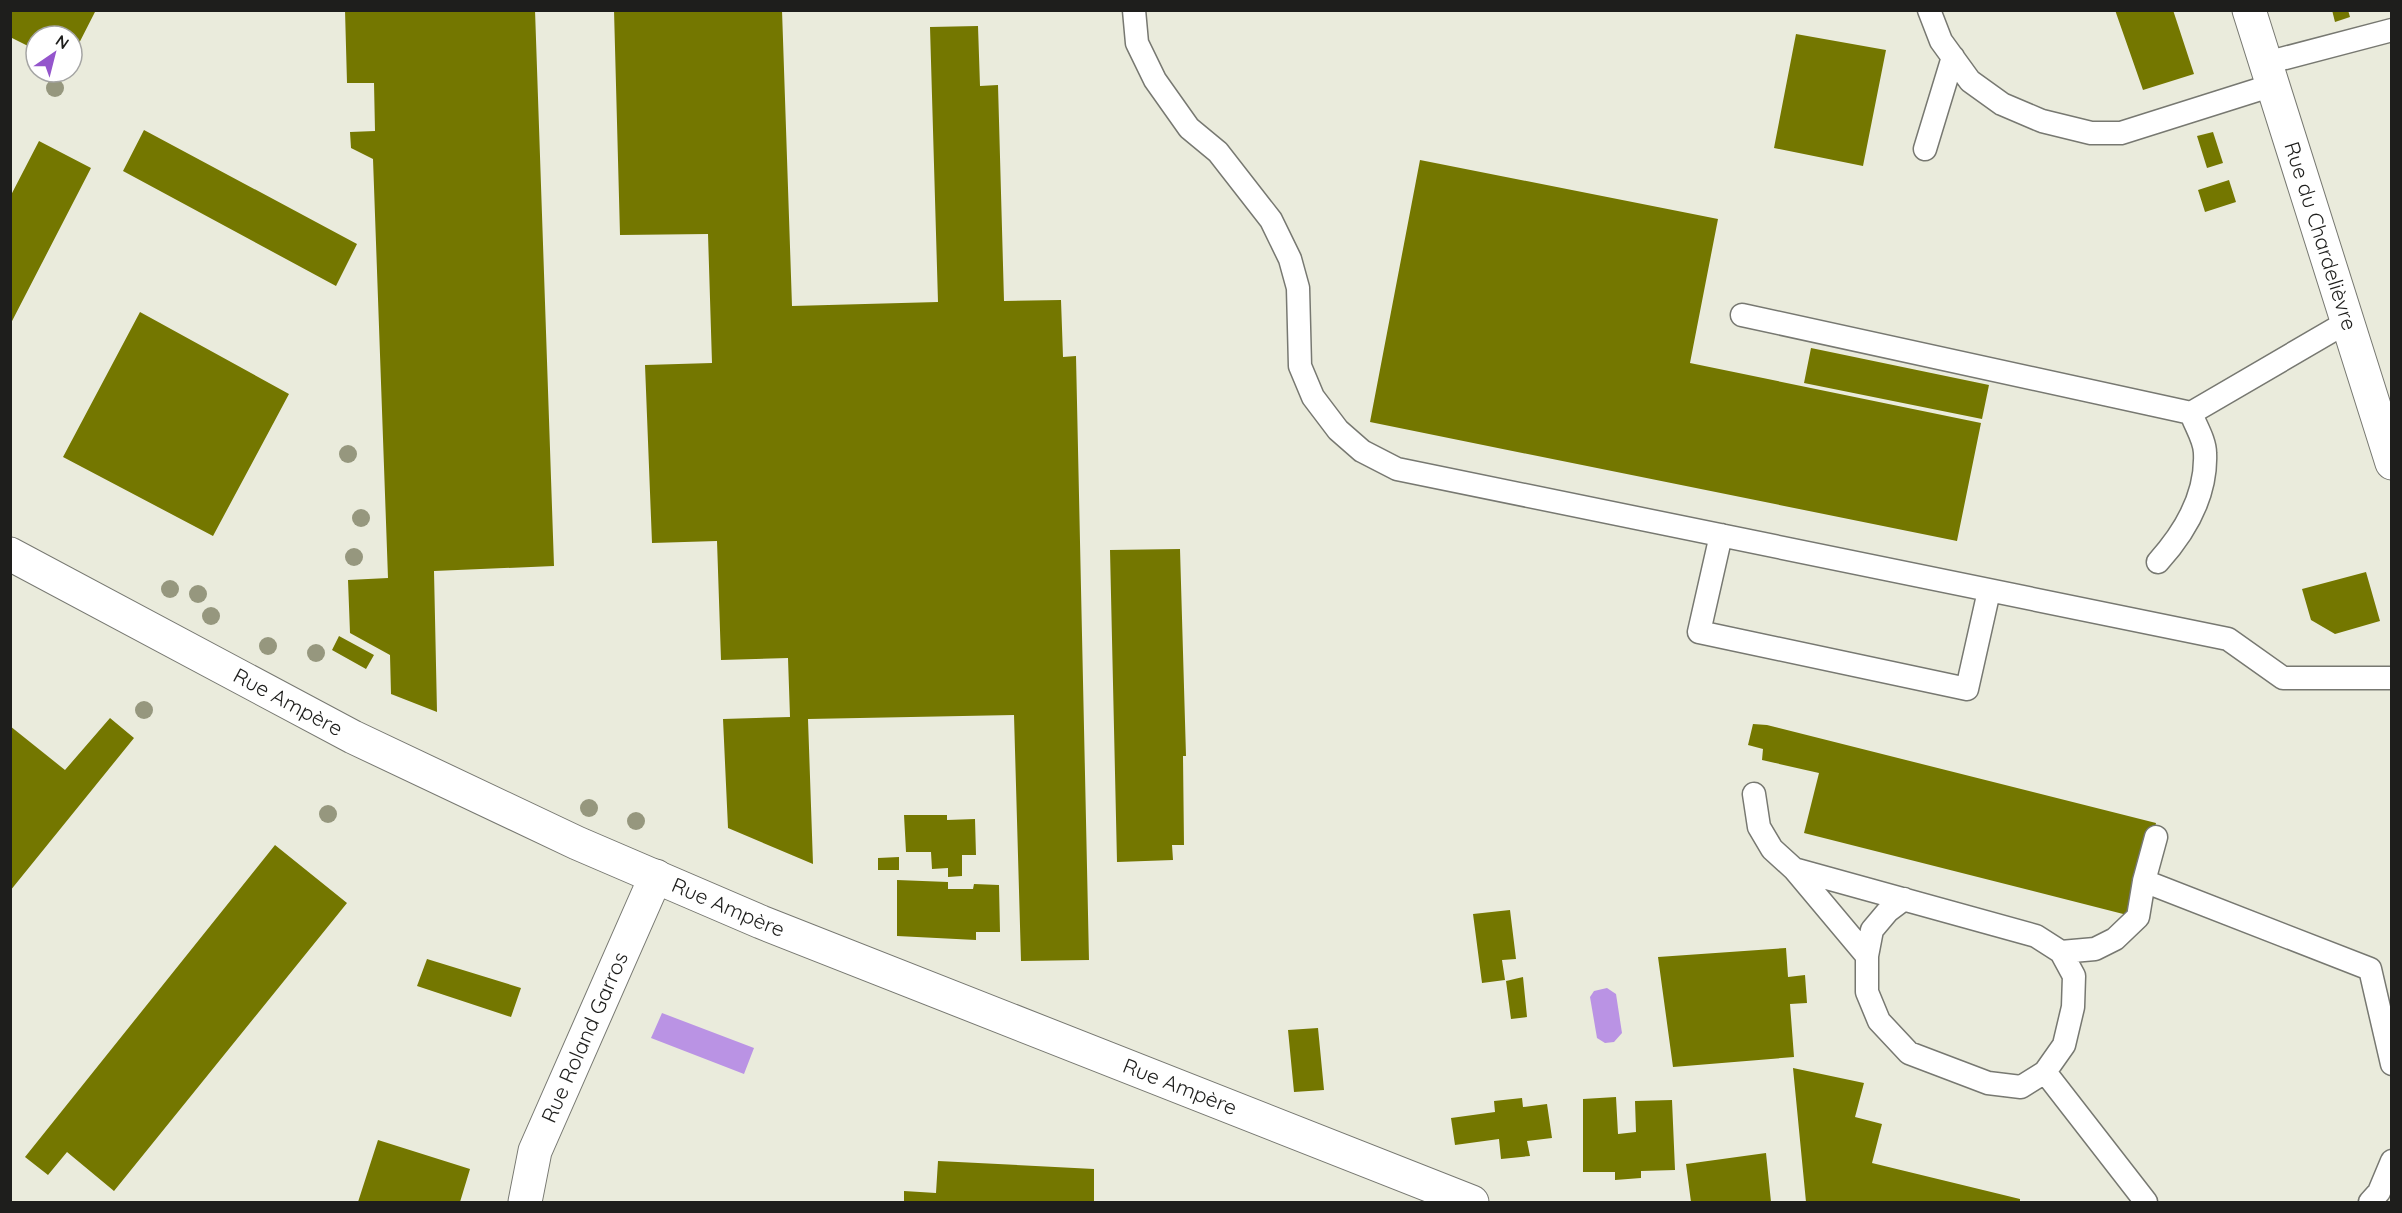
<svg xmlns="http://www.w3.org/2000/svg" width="2402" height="1213" viewBox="0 0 2402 1213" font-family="Quicksand,sans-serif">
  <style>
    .built { fill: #eaebdc; fill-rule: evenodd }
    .water { fill: #ba93e4 }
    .building { fill: #747700 }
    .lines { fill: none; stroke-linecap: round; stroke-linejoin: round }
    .service-casing { stroke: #777871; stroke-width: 25 }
    .minor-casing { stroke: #777871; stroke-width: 35 }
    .service { stroke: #fff; stroke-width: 22 }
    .minor { stroke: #fff; stroke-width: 33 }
    .tree { fill: #96977e }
    .labels { text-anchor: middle; stroke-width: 4.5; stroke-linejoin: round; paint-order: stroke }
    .street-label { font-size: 21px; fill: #1e1e1c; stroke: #fff }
  </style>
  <rect width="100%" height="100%" fill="#f6f7ef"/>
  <path class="built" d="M11 11H2391V1202H11ZM36 36H72V72H36Z"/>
  <path class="water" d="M1607 988 1616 994 1622 1033 1614 1042 1605 1043 1597 1038 1590 997 1594 991Z
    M662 1013 754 1048 744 1074 651 1038Z"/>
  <path class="building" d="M10 10H96L72 57V36H36V50L10 37Z
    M345 10H535L554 566 434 571 437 712 391 694 390 655 350 633 348 580 388 578 373 159 351 148 350 132 375 131 374 83H347Z
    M614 10H782L792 306 938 302 930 27 978 26 980 86 998 85 1004 301 1061 300 1063 357 1076 356 1089 960 1021 961 1014 715 808 719 813 864 728 828 723 719 790 717 788 658 721 660 717 541 652 543 645 365 712 363 708 234 620 235Z
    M2115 10H2173L2194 74 2143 90Z
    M2332 10H2348L2350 17 2335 22Z
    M1796 34 1886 50 1863 166 1774 148Z
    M144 130 357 244 336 286 123 171Z
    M2213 132 2223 163 2207 168 2197 136Z
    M39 141 91 168 10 325V197Z
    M1420 160 1718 219 1690 363 1981 423 1957 541 1370 422Z
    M2229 180 2236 202 2205 212 2198 190Z
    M140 312 289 394 213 536 63 457Z
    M1811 348 1989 385 1982 419 1804 383Z
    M1180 549 1186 756H1183L1184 845H1172L1173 860 1117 862 1110 550Z
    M2366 572 2380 621 2335 634 2311 620 2302 589Z
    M339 636 374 655 366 669 332 650Z
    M110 718 134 738 10 891V726L65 770Z
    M1753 724 1767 725 2156 823 2135 917 1804 833 1819 773 1762 760 1763 749 1748 745Z
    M904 815H947V820L975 819 976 855H962V876L948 877V868L932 869 931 852H906Z
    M275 845 347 903 114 1191 67 1152 48 1175 25 1157Z
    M899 857V870H878V858Z
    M897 880 948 882V889H973L974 884 999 885 1000 932H976V940L897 936Z
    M1510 910 1516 959 1502 960 1505 980 1482 983 1473 914Z
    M1786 948 1788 977 1805 975 1807 1003 1790 1004 1794 1057 1673 1067 1658 957Z
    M427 959 521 988 511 1017 417 986Z
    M1523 977 1527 1017 1511 1019 1506 981Z
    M1318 1028 1324 1090 1294 1092 1288 1030Z
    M1793 1068 1864 1083 1855 1117 1882 1124 1872 1163 2020 1199V1202H1806Z
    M1616 1097 1618 1134 1636 1132 1635 1101 1672 1100 1675 1170 1641 1171V1178L1615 1180V1172H1583V1099Z
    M1522 1098 1523 1107 1547 1104 1552 1138 1527 1141 1530 1156 1501 1159 1499 1139 1455 1145 1451 1118 1495 1112 1494 1101Z
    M378 1140 470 1169 460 1202H358Z
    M1766 1153 1771 1202H1691L1686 1164Z
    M938 1161 1094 1169V1202H904V1191L936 1193Z"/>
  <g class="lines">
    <defs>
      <path id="service" d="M1134 10 1137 43 1155 80 1189 128 1218 152 1271 220 1290 259 1298 288 1300 366 1313 397 1338 430 1362 451 1397 469 2228 639 2283 678H2392
        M1929 10 1941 41 1970 81 2002 104 2042 121 2091 133H2121L2273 85
        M2266 63 2392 30
        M1925 149 1953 57
        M1742 315 2191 413 2347 322
        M1721 535 1699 632 1967 689 1989 591
        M2158 562C2185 532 2207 495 2205 453 2205 440 2195 425 2191 413
        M1754 794 1759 827 1772 849 1794 869 2036 936 2061 952 2074 976 2073 1007 2064 1045 2045 1072 2021 1087 1988 1083 1909 1053 1879 1021 1867 992V956L1872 930 1888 911 1904 899
        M1794 869 1867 956
        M2144 881 2370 969 2392 1064
        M2061 952 2095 949 2115 939 2138 917 2144 881 2156 837
        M2045 1072 2146 1202
        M2370 1202 2379 1192 2392 1161"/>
      <g id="minor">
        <path id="s1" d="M2249 10 2392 463"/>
        <path id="s2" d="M10 554 353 737 577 843 761 922 1472 1202"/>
        <path id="s3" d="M525 1202 535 1151 656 876"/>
      </g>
    </defs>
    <use href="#service" class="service-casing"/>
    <use href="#minor" class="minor-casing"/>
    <use href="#service" class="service"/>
    <use href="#minor" class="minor"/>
  </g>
  <g class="tree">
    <circle cx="55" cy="88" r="9"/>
    <circle cx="348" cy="454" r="9"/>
    <circle cx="361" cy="518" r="9"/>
    <circle cx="354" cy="557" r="9"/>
    <circle cx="170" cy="589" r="9"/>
    <circle cx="198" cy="594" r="9"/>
    <circle cx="211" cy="616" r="9"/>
    <circle cx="268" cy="646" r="9"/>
    <circle cx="316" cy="653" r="9"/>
    <circle cx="144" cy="710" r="9"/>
    <circle cx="589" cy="808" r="9"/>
    <circle cx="328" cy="814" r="9"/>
    <circle cx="636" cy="821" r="9"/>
  </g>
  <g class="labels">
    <g class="street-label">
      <text dy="7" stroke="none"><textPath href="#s1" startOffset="237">Rue du Chardelièvre</textPath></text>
      <text dy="7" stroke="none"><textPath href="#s2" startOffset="315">Rue Ampère</textPath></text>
      <text dy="7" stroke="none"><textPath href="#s2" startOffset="801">Rue Ampère</textPath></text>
      <text dy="7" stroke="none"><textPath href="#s3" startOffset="176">Rue Roland Garros</textPath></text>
      <text dy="7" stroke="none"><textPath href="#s2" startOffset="1287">Rue Ampère</textPath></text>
    </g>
  </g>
  <rect width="2402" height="1213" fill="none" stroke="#1e1e1c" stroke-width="24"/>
  <g transform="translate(54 54) rotate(35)"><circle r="28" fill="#ffffff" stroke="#a5a5a4" stroke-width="1.5"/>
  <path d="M0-4.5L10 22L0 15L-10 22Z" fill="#9455cc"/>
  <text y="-9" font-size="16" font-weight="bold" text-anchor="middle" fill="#1e1e1c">N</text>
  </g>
</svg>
